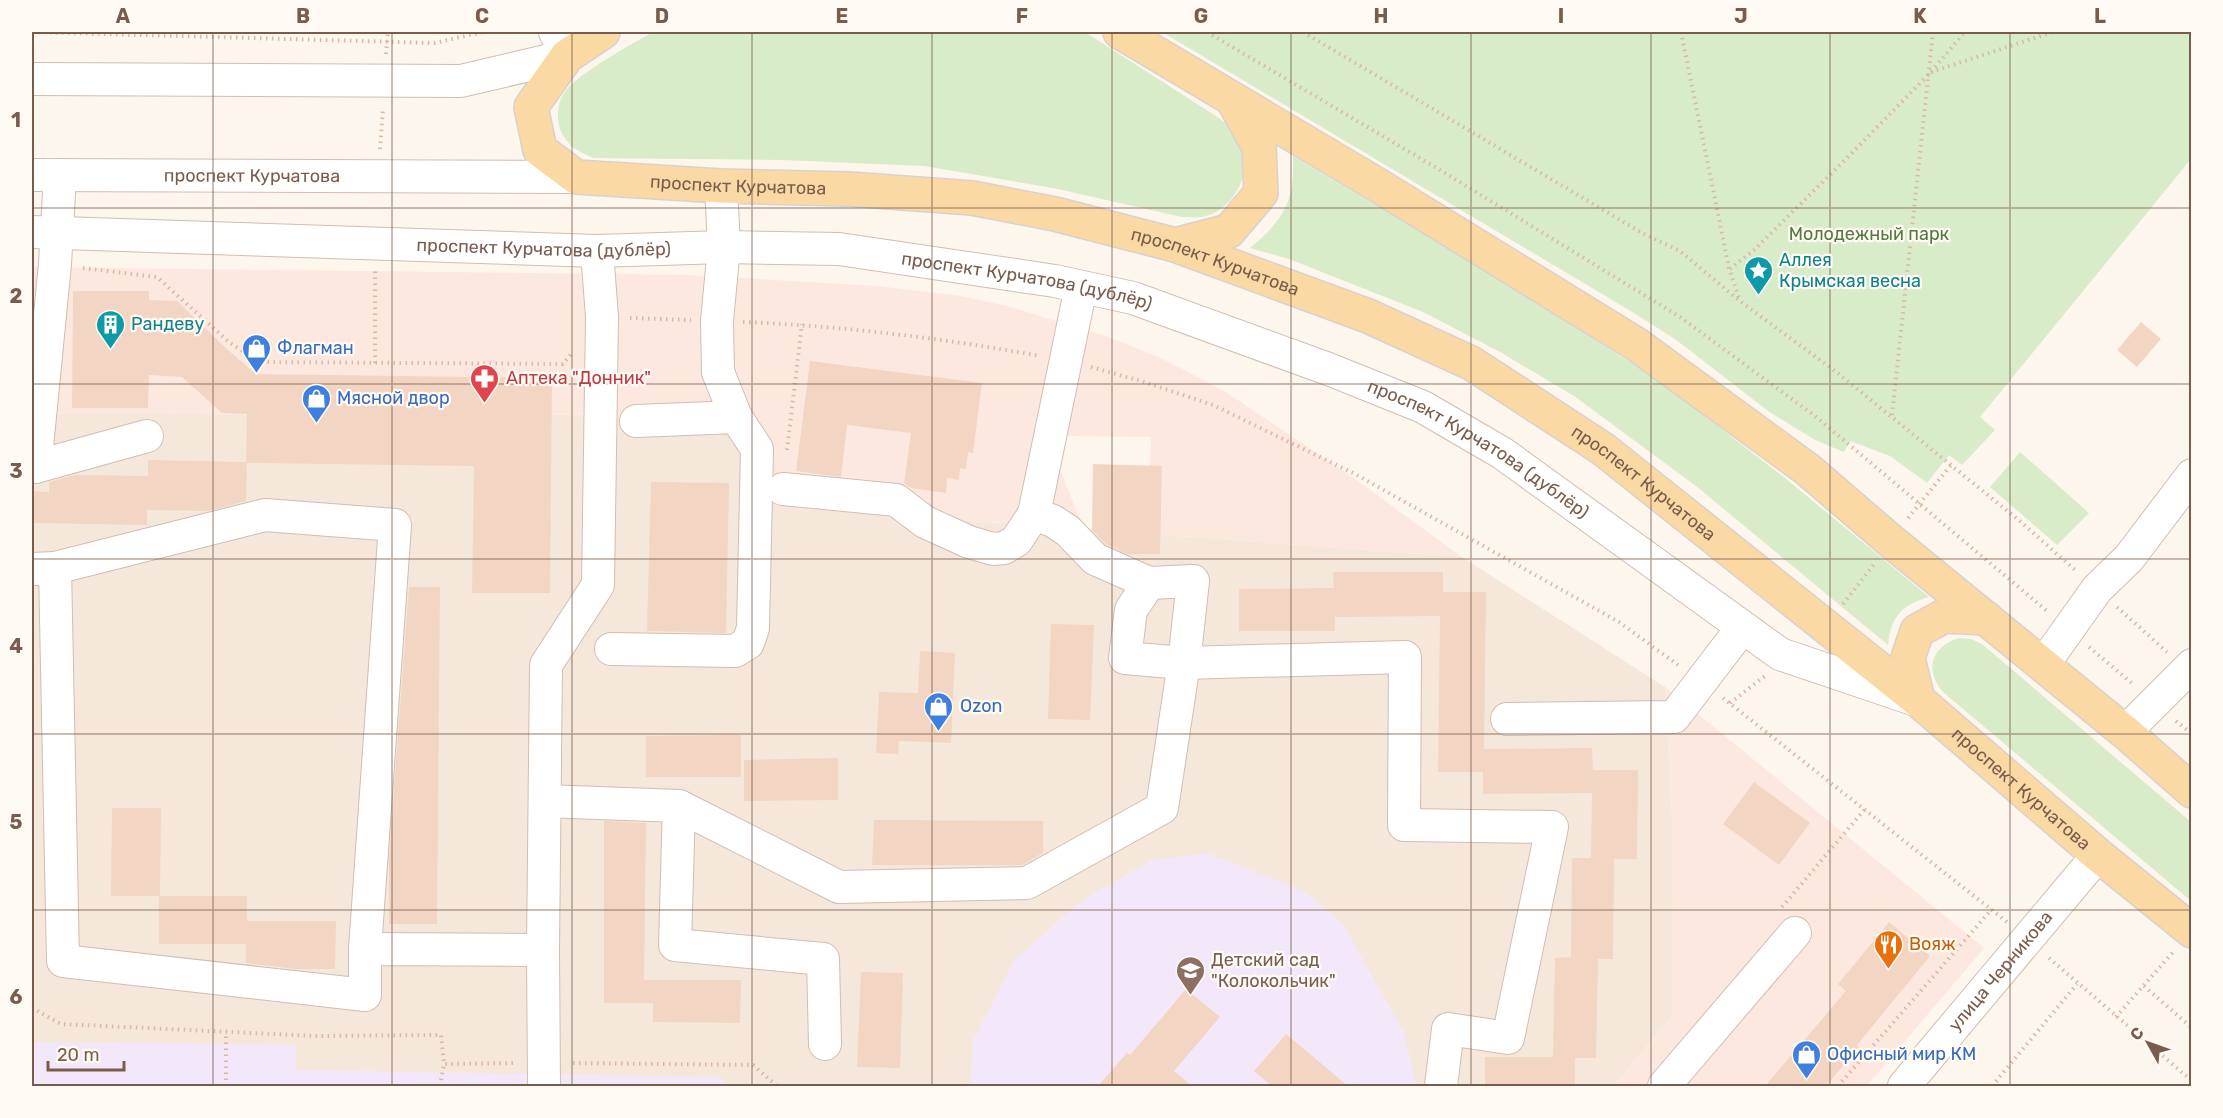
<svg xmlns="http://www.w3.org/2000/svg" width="2223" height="1118" viewBox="0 0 2223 1118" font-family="Rubik,sans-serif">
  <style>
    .residential { fill: #f5e8da }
    .commercial { fill: #fde8e0 }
    .education { fill: #f3e8fa }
    .green { fill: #d8ecc9 }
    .building { fill: #f3d5c3 }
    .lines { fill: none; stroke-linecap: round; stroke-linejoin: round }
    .minor-casing { stroke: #d1beb0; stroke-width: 34 }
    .major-casing { stroke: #dad1cd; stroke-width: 36 }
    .path { stroke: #d9b8a5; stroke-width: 4; stroke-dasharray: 1.5 4.5; stroke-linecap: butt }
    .minor { stroke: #fff; stroke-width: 32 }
    .major { stroke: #fbd9a5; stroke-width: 33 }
    .grid { fill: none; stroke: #7a5c4d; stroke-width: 1.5; stroke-opacity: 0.55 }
    .labels { text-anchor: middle; stroke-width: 4.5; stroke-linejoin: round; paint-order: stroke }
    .street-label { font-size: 18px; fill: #7a5c4d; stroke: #fffaf3 }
    .park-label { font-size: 18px; fill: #537a41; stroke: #fffaf3 }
    .culture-label { font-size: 18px; fill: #0d838f; stroke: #fffaf3; text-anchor: start }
    .shop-label { font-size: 18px; fill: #366cbe; stroke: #fffaf3; text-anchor: start }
    .health-label { font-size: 18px; fill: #be3a42; stroke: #fffaf3; text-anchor: start }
    .food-label { font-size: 18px; fill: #c56008; stroke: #fffaf3; text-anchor: start }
    .education-label { font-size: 18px; fill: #785e54; stroke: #fffaf3; text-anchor: start }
    .neatline { fill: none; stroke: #7a5c4d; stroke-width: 2 }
    .grid-label { font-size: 20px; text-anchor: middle; font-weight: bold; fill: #7a5c4d }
  </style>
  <rect width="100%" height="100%" fill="#fdf6ec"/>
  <path class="residential" d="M32 411 62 414 754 415 794 508 1462 557 1665 687 1672 815V1016L1614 1086H32Z"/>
  <path class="commercial" d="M32 267 689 275 878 286 961 296 1007 306 1106 336 1161 358 1226 392 1351 476 1462 557 1148 534 1151 437 1067 436 1058 465 1084 529 793 508 754 415 62 414 32 411Z
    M1665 687 1984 948 1867 1086H1614L1672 1016V815Z"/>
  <path class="education" d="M1207 853 1304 891 1342 922 1404 1033 1417 1086H970L973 1040 1015 959 1084 899 1152 860Z
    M32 1042 296 1045V1070L719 1077 730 1086H32Z"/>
  <path class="green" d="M653 32H1085L1219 118C1230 127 1241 137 1244 152 1250 179 1230 213 1201 217 1195 218 1189 217 1182 217L1053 188 924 166 783 160 594 158C578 152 567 146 560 129 556 118 558 102 564 93 575 75 632 44 653 32Z
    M1162 32H2191V159L1980 417 1995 430 1962 465 1949 455 1927 483 1890 456 1850 441 1844 452 1815 440 1768 411 1675 339 1629 310Z
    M1293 156 1489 272 1658 380 1785 478 1929 597C1901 605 1891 617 1888 645L1696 486 1574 396 1500 352 1423 312 1289 259 1250 248C1284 219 1295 202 1293 156Z
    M2020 452 2089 513 2057 545 1990 487Z
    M1959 638 1971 639 1982 644 2191 822V901L1943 692C1924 669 1931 647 1959 638Z"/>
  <path class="building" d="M73 291H149V300L177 301 228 350 256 374 552 378 550 593H472L474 466 247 463 246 501 209 511 147 510V525L32 523V491L49 492V482L75 475 148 476V460L246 462 247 414 222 413 182 377 149 375 148 408H72Z
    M2141 322 2161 339 2137 367 2117 350Z
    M810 361 982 383 973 453 968 452 966 469 960 468 959 480 947 478 946 493 911 488 904 484 911 433 847 425 841 477 796 471Z
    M1093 464 1162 466 1160 554H1127L1106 544 1092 530Z
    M651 482 729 483 726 633 647 631Z
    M1333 572H1443V592H1486L1484 749 1592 748 1593 770H1638L1637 859H1614L1613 959H1598L1596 1058H1575V1086H1485V1057H1553L1555 958 1571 957 1572 858H1591L1592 793 1483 794V772H1438L1440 616 1335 617V631H1239V589L1334 588Z
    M409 587H440L437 924H389V858Z
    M1051 624 1094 625 1090 720 1048 719Z
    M920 651 955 653 951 743 899 741 898 754 876 753 879 692 918 693Z
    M741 735V777H646V736Z
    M838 758V800L744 801V760Z
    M1754 782 1810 823 1779 865 1723 824Z
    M112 808H161L160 896H247V921H336L335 969H296L246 963V944H159V896H111Z
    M874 820 1043 821V853L1022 865H872Z
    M604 821 646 823 644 980H741L740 1023 653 1022V1003H604Z
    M1889 922 1930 956 1857 1045 1859 1047 1826 1086H1765L1846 991 1838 984Z
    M861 972 903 973 900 1068 857 1067Z
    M1186 989 1220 1017 1174 1071 1192 1086H1098L1127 1053 1130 1055Z
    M1286 1034 1348 1086H1272L1254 1071Z"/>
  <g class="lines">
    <defs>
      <g id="minor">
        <path d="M32 79 461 81 567 56 555 32"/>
        <path id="s1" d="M32 175 576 177"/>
        <path id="s2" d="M32 232 597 251 724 247 839 249 1055 281 1133 298 1331 370 1423 407 1502 453 1780 654 1913 699"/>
        <path d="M636 421 736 417"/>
        <path d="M32 467H35L55 264 60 175"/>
        <path d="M35 467 147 436"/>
        <path d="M783 489 896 500 925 522 969 542 993 549 1004 548 1016 541 1034 514"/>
        <path d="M55 568 265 515 395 525 365 949"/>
        <path d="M32 569 55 568 63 961 365 995V949L543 950"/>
        <path d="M1149 583 1131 610 1125 658 1184 663 1405 657 1404 825 1552 827 1508 1038 1448 1029 1441 1086"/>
        <path d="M611 649 735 651 748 643 753 628 757 449 736 417 718 372 717 321 724 247 721 186"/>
        <path d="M2043 665 2097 589 2129 558 2192 475"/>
        <path d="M1507 719 1674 717 1742 628"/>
        <path d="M2125 732 2192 665"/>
        <path d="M545 801 679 806 675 945 823 959 825 1044"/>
        <path d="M679 806 839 887 1027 883 1162 808 1184 663 1193 581 1149 583 1095 559 1068 531 1053 521 1034 514 1081 287"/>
        <path d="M544 1086 543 950 546 665 598 585 602 317 597 251"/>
        <path d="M1664 1086 1795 933"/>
        <path id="s3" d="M1904 1086 2098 855"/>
      </g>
      <g id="major">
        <path id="s4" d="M603 32 567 56 531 107 540 150 576 177 721 186 849 189 972 198 1055 214 1175 245 1368 316 1471 363 1603 449 1918 700 2098 855 2192 931"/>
        <path d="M1120 32 1376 184 1636 344 1807 469 1892 542 2125 732 2192 791"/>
        <path d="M1175 245 1229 231 1261 193 1259 147 1233 100"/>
        <path d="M1918 700 1908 658 1917 631 1944 616 1986 618"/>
      </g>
    </defs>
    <use href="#minor" class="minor-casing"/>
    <use href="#major" class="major-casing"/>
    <path class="path" d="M32 32 434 43 483 32
      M1207 32 1445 173 1680 317 1815 416 2047 611
      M1303 32 1642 233 1680 251 1741 302 1835 371 2021 522 2075 570
      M1681 32 1729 268 1740 301
      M386 54 388 32
      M1931 72 2053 32
      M380 149 383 109
      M83 268 157 277 230 343 260 362 563 364 573 352
      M1730 269 1754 250 1849 156 1929 74 1965 32
      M630 318 691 320
      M743 322C843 326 941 338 1040 356
      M375 363V271
      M1091 367 1141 381 1213 405 1355 474 1619 622 1678 665
      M1892 415 1933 32
      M787 450 802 324
      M1908 518 1951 465
      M1843 604 1875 563
      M2117 607 2167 652
      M2089 647 2134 685
      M1723 698 2007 922
      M1730 703 1765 676
      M2176 721 2192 734
      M1782 907 1865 809
      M2049 958 2192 1081
      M2144 986 2192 1028
      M32 1008 61 1024 316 1036 441 1035 444 1064 517 1063
      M2116 1017 2173 952
      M573 1063 753 1065 777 1086
      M226 1086V1032
      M440 1086 444 1064
      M1838 1086 1992 909
      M1992 1086 2077 984"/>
    <use href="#minor" class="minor"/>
    <use href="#major" class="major"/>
  </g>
  <path class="grid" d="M213 32V1086M392 32V1086M572 32V1086M752 32V1086M932 32V1086M1112 32V1086M1291 32V1086M1471 32V1086M1651 32V1086M1830 32V1086M2010 32V1086M32 208H2192M32 384H2192M32 559H2192M32 734H2192M32 910H2192"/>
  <defs>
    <symbol id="sight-pin" viewBox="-11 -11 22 30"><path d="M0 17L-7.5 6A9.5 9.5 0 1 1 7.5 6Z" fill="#0f9aa8" stroke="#fffaf3"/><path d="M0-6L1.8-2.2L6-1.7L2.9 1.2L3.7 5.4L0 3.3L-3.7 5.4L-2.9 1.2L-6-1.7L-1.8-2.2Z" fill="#fff"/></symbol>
    <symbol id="building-pin" viewBox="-11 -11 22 30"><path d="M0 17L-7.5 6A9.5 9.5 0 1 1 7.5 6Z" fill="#0f9aa8" stroke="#fffaf3"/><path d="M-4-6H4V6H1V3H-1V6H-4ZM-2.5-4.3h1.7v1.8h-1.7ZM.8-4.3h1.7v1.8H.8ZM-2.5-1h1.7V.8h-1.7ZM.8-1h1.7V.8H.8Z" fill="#fff"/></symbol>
    <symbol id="shop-pin" viewBox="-11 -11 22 30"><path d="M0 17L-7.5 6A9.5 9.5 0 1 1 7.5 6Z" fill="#3f7fe0" stroke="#fffaf3"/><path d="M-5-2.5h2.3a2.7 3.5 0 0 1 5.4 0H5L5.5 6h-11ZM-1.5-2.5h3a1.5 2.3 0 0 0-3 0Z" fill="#fff"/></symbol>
    <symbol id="pharmacy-pin" viewBox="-11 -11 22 30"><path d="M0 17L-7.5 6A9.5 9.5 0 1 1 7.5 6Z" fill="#e0444e" stroke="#fffaf3"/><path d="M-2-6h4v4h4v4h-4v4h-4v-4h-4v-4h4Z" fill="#fff"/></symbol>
    <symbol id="restaurant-pin" viewBox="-11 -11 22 30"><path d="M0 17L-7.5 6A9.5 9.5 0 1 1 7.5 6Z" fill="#e8710a" stroke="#fffaf3"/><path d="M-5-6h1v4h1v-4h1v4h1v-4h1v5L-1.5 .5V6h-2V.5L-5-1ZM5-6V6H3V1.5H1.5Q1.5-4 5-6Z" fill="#fff"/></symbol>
    <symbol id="school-pin" viewBox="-11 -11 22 30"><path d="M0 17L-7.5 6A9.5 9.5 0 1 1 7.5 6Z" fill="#8d6e63" stroke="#fffaf3"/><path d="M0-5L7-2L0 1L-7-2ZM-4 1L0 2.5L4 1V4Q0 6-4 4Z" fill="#fff"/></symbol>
  </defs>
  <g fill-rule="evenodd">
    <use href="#sight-pin" x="1742" y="254" width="33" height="45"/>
    <use href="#building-pin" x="94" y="308" width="33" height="45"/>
    <use href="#shop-pin" x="240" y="332" width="33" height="45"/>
    <use href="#pharmacy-pin" x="468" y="362" width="33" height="45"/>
    <use href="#shop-pin" x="300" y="382" width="33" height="45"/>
    <use href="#shop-pin" x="922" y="690" width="33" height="45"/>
    <use href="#restaurant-pin" x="1872" y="928" width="33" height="45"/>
    <use href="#school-pin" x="1174" y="954" width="33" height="45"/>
    <use href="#shop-pin" x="1790" y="1038" width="33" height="45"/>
  </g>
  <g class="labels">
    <g class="street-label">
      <text dy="6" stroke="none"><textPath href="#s1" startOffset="220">проспект Курчатова</textPath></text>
      <text dy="6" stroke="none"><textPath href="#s4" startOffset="357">проспект Курчатова</textPath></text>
      <text dy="6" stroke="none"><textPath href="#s2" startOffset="512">проспект Курчатова (дублёр)</textPath></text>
      <text dy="6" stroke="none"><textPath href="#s4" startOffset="843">проспект Курчатова</textPath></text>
      <text dy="6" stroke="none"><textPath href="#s2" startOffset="998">проспект Курчатова (дублёр)</textPath></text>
      <text dy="6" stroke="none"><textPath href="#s2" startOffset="1484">проспект Курчатова (дублёр)</textPath></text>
      <text dy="6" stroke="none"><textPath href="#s4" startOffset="1329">проспект Курчатова</textPath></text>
      <text dy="6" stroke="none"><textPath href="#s4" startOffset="1815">проспект Курчатова</textPath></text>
      <text dy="6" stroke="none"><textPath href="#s3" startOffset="150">улица Черникова</textPath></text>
    </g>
    <g class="park-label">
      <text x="1869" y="240">Молодежный парк</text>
    </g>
    <g class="culture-label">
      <text x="1779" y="266">Аллея<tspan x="1779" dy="21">Крымская весна</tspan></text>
      <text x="131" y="330">Рандеву</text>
    </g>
    <g class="shop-label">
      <text x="277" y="354">Флагман</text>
      <text x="337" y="404">Мясной двор</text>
      <text x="960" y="712">Ozon</text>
      <text x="1827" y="1060">Офисный мир КМ</text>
    </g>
    <g class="health-label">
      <text x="506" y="384">Аптека "Донник"</text>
    </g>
    <g class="food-label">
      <text x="1909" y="950">Вояж</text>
    </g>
    <g class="education-label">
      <text x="1211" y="966">Детский сад<tspan x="1211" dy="21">"Колокольчик"</tspan></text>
    </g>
  </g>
  <rect width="2223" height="1118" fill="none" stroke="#fffaf3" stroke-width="66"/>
  <g transform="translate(2148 1043) rotate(310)" stroke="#fffaf3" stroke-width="4.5" paint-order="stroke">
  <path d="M0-4.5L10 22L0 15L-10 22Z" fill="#7a5c4d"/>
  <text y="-9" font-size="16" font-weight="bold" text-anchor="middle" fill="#7a5c4d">С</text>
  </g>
  <path d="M48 1061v9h76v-9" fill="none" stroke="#7a5c4d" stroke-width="3"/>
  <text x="57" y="1061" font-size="18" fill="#7a5c4d" stroke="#fffaf3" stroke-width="4.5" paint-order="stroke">20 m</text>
  <rect x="33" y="33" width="2157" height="1052" class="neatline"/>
  <g class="grid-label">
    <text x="123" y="23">A</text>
    <text x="303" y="23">B</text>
    <text x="482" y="23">C</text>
    <text x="662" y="23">D</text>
    <text x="842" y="23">E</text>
    <text x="1022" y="23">F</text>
    <text x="1201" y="23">G</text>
    <text x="1381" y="23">H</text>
    <text x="1561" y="23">I</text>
    <text x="1741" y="23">J</text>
    <text x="1920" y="23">K</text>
    <text x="2100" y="23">L</text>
    <text x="16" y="127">1</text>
    <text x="16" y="303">2</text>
    <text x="16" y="478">3</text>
    <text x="16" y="653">4</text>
    <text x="16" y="829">5</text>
    <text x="16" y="1004">6</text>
  </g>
</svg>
